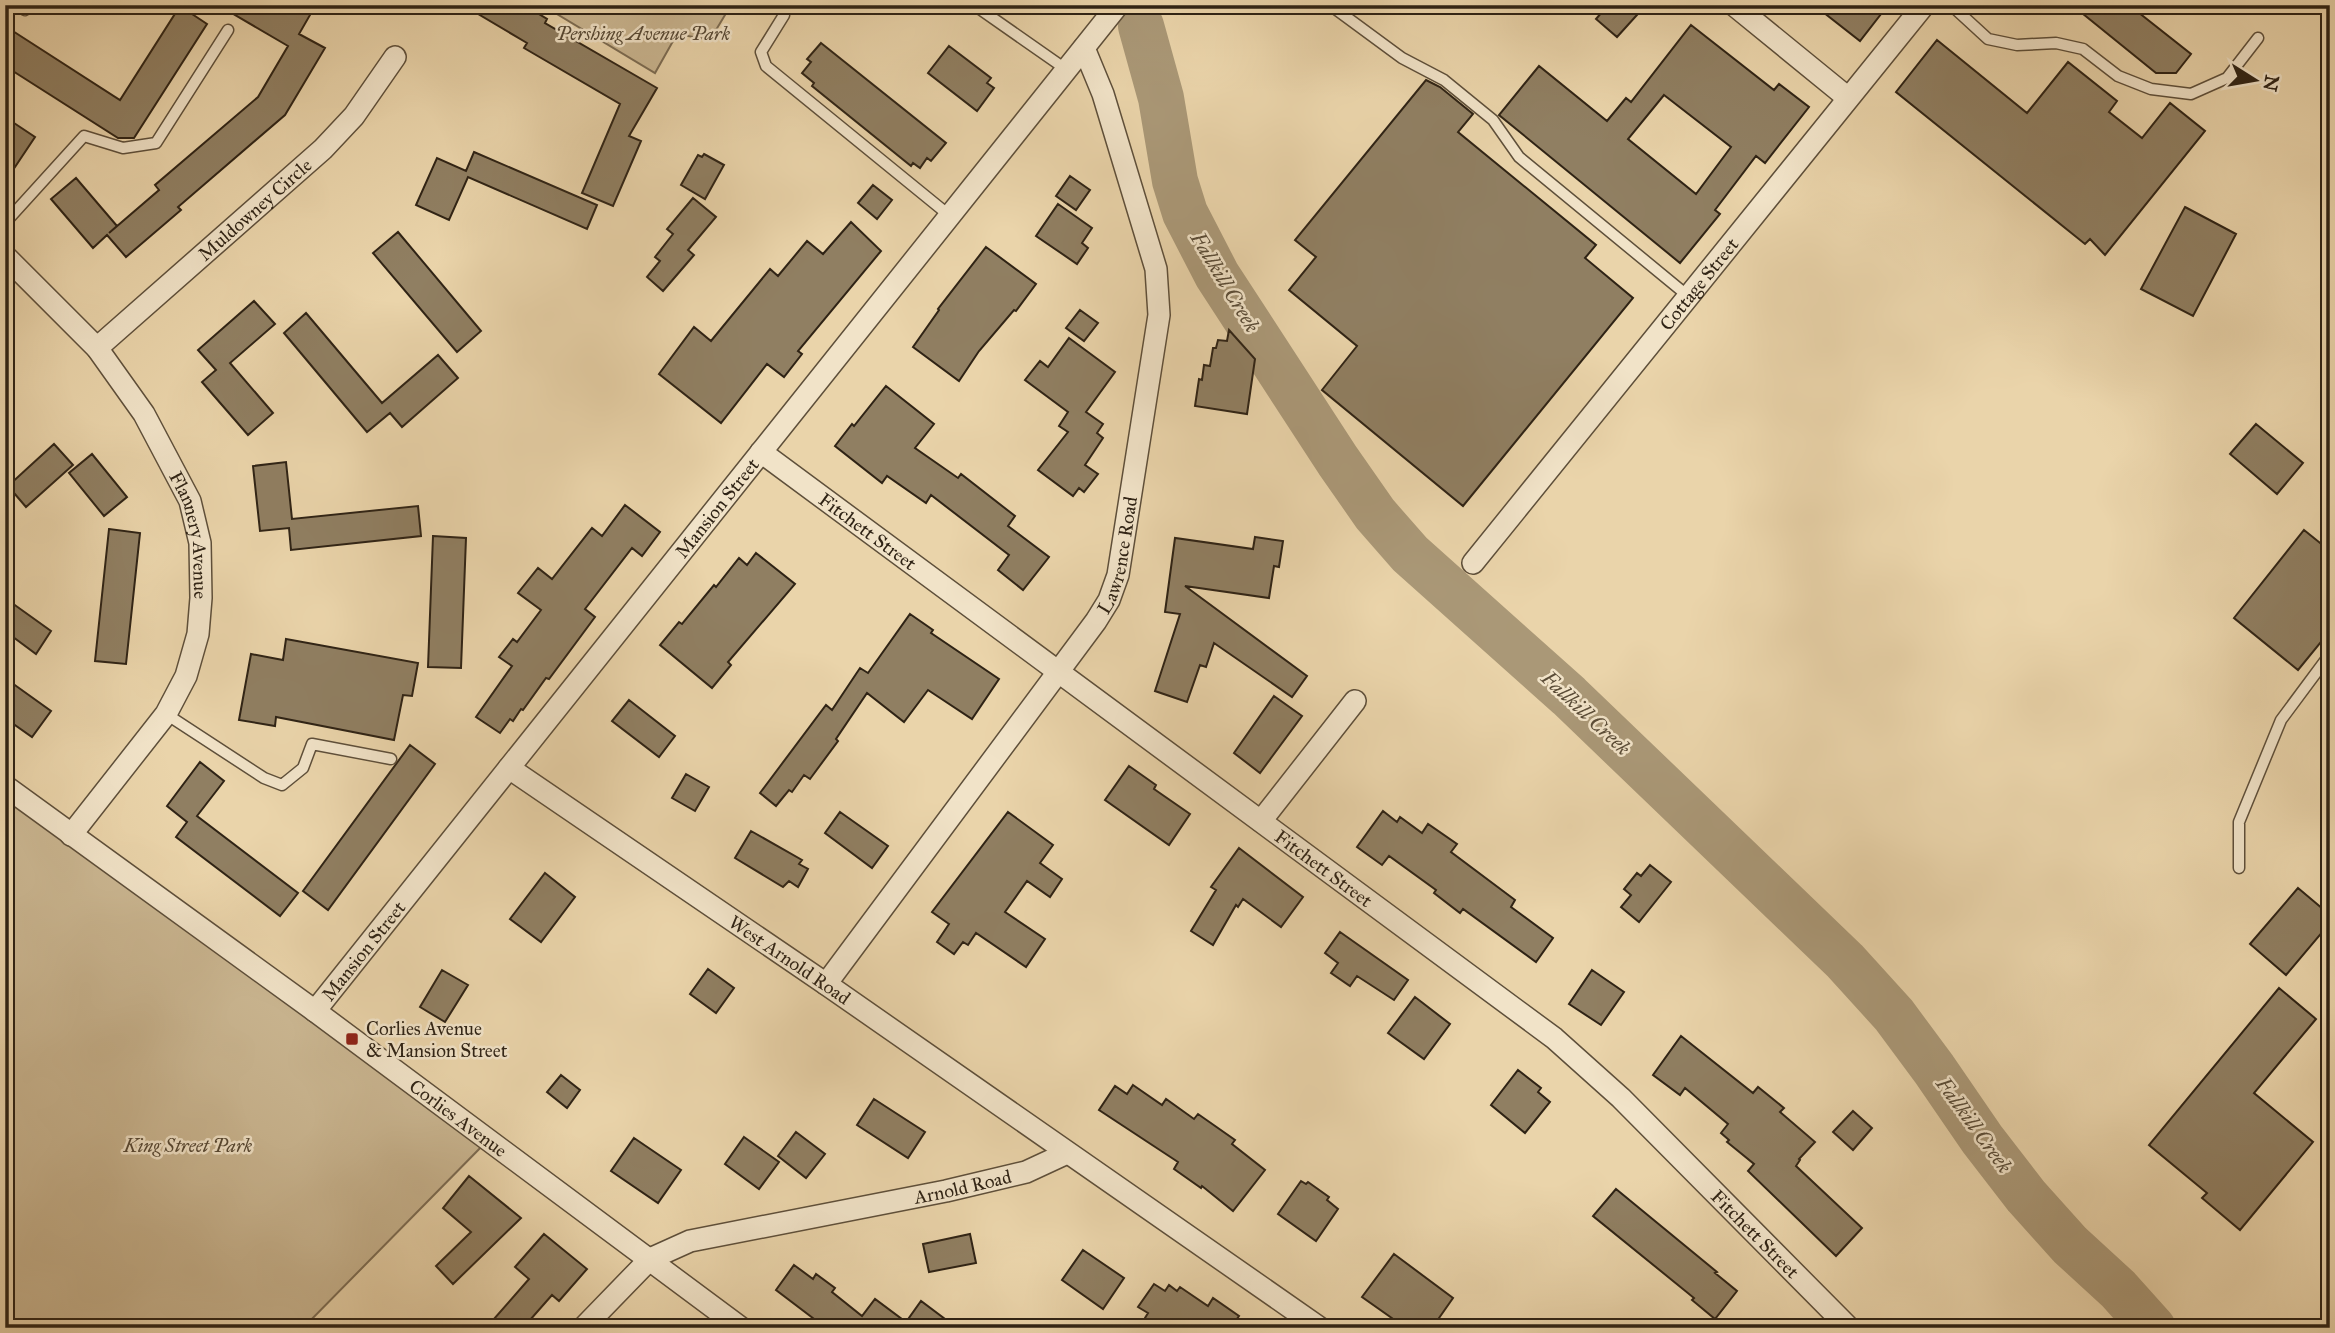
<svg xmlns="http://www.w3.org/2000/svg" width="2335" height="1333" viewBox="0 0 2335 1333" font-family="'IM FELL Great Primer',serif">
  <style>
    .green { fill: #cab691; stroke: #7c6c53; stroke-width: 2 }
    .lines { fill: none; stroke-linecap: round; stroke-linejoin: round }
    .river { stroke: #aa9877; stroke-width: 46 }
    .building { fill: #907f62; stroke: #2f2315; stroke-width: 2; fill-rule: evenodd }
    .service-casing { stroke: #5e4f3a; stroke-width: 13 }
    .minor-casing { stroke: #5e4f3a; stroke-width: 24 }
    .service { stroke: #f1e3c8; stroke-width: 10 }
    .minor { stroke: #f1e3c8; stroke-width: 21 }
    .poi-dot { fill: #8f2418; stroke: #f1e3c8; stroke-width: 2.5 }
    .labels { text-anchor: middle; stroke-width: 5; stroke-linejoin: round; paint-order: stroke }
    .park-label { font-size: 19px; font-style: italic; fill: #564834; stroke: #f1e3c8 }
    .street-label { font-size: 19px; fill: #2f2315; stroke: #f1e3c8 }
    .poi-label { font-size: 19px; fill: #2f2315; stroke: #f1e3c8; text-anchor: start }
    .water-label { font-size: 21px; font-style: italic; fill: #5a4c37; stroke: #f1e3c8 }
  </style>
  <rect width="100%" height="100%" fill="#ead4aa"/>
  <filter id="stains"><feTurbulence type="fractalNoise" baseFrequency=".00286" numOctaves="4"/><feColorMatrix values="0 0 0 0 .2 0 0 0 0 .09 0 0 0 0 .02 0 0 0 .5 -.17"/></filter>
  <radialGradient id="worn" r=".72"><stop offset=".6" stop-color="#630" stop-opacity="0"/><stop offset="1" stop-color="#630" stop-opacity=".3"/></radialGradient>
  <path class="green" d="M542 5H731L710 40 677 34 655 73Z
    M5 786 488 1140 303 1328H5Z"/>
  <g class="lines">
    <path class="river" d="M1141 26 1161 98 1175 181 1185 213 1217 275 1338 461 1375 514 1410 554 1569 696 1845 961 1894 1015 1934 1069 1982 1139 2026 1196 2070 1245 2118 1289 2153 1328"/>
  </g>
  <path class="building" d="M218 5H292L310 15 299 34 325 48 285 115 178 207 181 210 126 257 107 235 93 248 51 199 76 178 117 226 109 233 159 190 155 185 258 97 288 46Z
    M463 5H524L547 19 545 23 657 88 629 136 641 141 613 206 582 193 620 104 524 48 527 43Z
    M1608 5H1646L1617 37 1596 19Z
    M1814 5H1888L1860 41Z
    M2072 5H2129L2191 54 2176 73H2156Z
    M180 6 207 24 134 138H118L5 66V26L120 100Z
    M1691 25 1774 90 1779 84 1809 107 1765 163 1756 156 1715 210 1720 214 1680 263 1499 115 1539 66 1607 121 1626 98 1631 102ZM1664 95 1731 147 1696 194 1628 139Z
    M1937 40 2027 113 2068 62 2117 101 2109 112 2142 138 2170 103 2205 131 2105 255 2090 239 2085 244 1896 92Z
    M821 43 946 143 931 161 927 158 920 168 913 163 911 166 812 86 814 83 802 73 811 62 807 59Z
    M949 46 991 78 987 83 994 88 977 111 928 73Z
    M1426 80 1440 87 1473 114 1458 132 1596 245 1585 258 1633 298 1463 506 1322 390 1357 346 1289 290 1316 257 1295 240Z
    M5 117 35 137 5 182Z
    M474 152 597 205 587 229 468 177 449 220 416 205 437 158 466 171Z
    M704 154 724 165 705 199 681 185 698 155 702 157Z
    M1070 176 1090 190 1076 210 1056 196Z
    M873 185 892 200 877 219 858 203Z
    M693 198 716 217 688 250 694 255 663 291 647 277 660 261 655 257 673 234 667 229Z
    M1058 204 1092 228 1082 243 1088 248 1077 264 1036 236Z
    M2185 207 2236 234 2193 316 2141 289Z
    M851 222 881 251 798 351 802 354 784 377 767 364 721 423 659 374 694 327 711 341 770 269 778 276 807 241 823 254Z
    M398 232 481 331 457 352 373 253Z
    M986 247 1036 284 1016 311 1014 310 979 351 959 381 913 347 939 310 938 309Z
    M254 301 275 324 230 363 273 413 248 435 202 382 216 370 198 350Z
    M1080 310 1098 323 1084 341 1066 328Z
    M306 313 382 403 438 355 458 378 402 427 390 413 367 432 284 333Z
    M1229 330 1255 359 1247 414 1195 406 1199 379 1202 380 1204 365 1210 366 1213 348H1216L1218 340 1227 341Z
    M1069 338 1115 372 1086 412 1103 424 1097 433 1103 438 1085 465 1098 474 1084 492 1079 488 1073 496 1038 470 1068 432 1059 426 1068 412 1025 380 1040 361 1048 367Z
    M886 386 934 424 915 448 958 478 961 474 1015 516 1008 526 1049 557 1023 590 998 570 1009 555 931 495 926 503 887 476 882 483 835 446 852 424 854 426Z
    M2256 424 2303 463 2277 494 2230 454Z
    M54 444 73 465 26 507 8 486Z
    M92 454 127 497 104 516 69 473Z
    M286 462 292 519 418 506 421 536 291 550 289 528 260 531 253 466Z
    M625 505 660 532 642 556 632 548 585 609 595 617 549 679 546 678 523 710 521 709 513 721 510 719 500 733 476 717 512 666 499 657 513 639 517 642 541 610 518 593 538 568 552 579 592 528 602 536Z
    M109 529 140 533 126 664 95 661Z
    M2304 530 2330 551V631L2298 670 2234 618Z
    M433 536 466 538 461 668 428 667Z
    M1255 537 1283 541 1279 567 1274 566 1269 598 1185 586 1307 676 1292 697 1214 643 1206 667 1200 665 1187 702 1155 691 1180 614 1165 612 1175 538 1253 549Z
    M756 553 795 584 728 662 731 665 712 688 660 645 679 622 682 624 714 585 716 587 739 558 747 565Z
    M5 598 51 631 36 654 5 631Z
    M910 614 933 630 931 633 999 679 972 719 928 690 904 722 867 693 836 739 838 741 810 779 804 775 792 792 789 790 776 806 760 793 826 705 832 710 860 668 868 673Z
    M286 639 418 663 412 696 403 695 394 740 276 717 275 726 239 720 251 654 283 660Z
    M5 678 51 711 32 737 5 718Z
    M1274 696 1302 716 1260 773 1234 753Z
    M629 700 675 736 659 757 612 721Z
    M410 745 435 764 328 910 303 891Z
    M200 762 224 781 197 816 298 893 280 916 176 837 187 822 167 806Z
    M1129 766 1156 785 1154 789 1190 814 1169 845 1105 800Z
    M686 774 709 787 695 811 672 798Z
    M1383 811 1397 822 1400 817 1422 833 1428 824 1457 844 1451 852 1515 900 1511 907 1553 938 1536 962 1463 909 1460 913 1434 893 1436 890 1389 856 1382 865 1357 847Z
    M840 812 888 846 872 868 825 833Z
    M1008 812 1053 845 1040 863 1062 879 1050 897 1027 881 1005 912 1045 939 1026 967 976 933 968 945 963 942 954 954 937 942 949 924 932 912Z
    M751 831 802 860 799 864 808 869 798 887 789 881 783 887 735 858Z
    M1239 848 1303 897 1281 927 1243 899 1238 907 1236 905 1213 945 1191 931 1216 890 1211 887Z
    M1650 865 1671 882 1639 922 1621 907 1631 895 1624 889 1637 873 1641 876Z
    M545 873 575 897 541 942 510 919Z
    M2298 888 2330 915V923L2286 975 2250 944Z
    M1340 932 1408 980 1394 1000 1357 976 1350 986 1331 973 1338 963 1325 953Z
    M708 969 734 988 716 1013 690 994Z
    M442 970 468 985 445 1022 420 1007Z
    M1592 970 1624 992 1601 1025 1569 1004Z
    M2279 988 2316 1019 2254 1093 2313 1142 2240 1230 2202 1198 2207 1193 2149 1145Z
    M1415 997 1450 1024 1424 1059 1388 1033Z
    M1681 1036 1753 1093 1758 1087 1784 1108 1780 1112 1815 1142 1799 1159 1800 1160 1796 1166 1862 1228 1836 1256 1748 1171 1754 1164 1727 1142 1729 1140 1721 1133 1728 1124 1685 1088 1680 1095 1653 1075Z
    M1518 1070 1541 1088 1538 1092 1550 1102 1525 1133 1491 1105Z
    M561 1075 580 1090 567 1108 547 1092Z
    M1133 1085 1162 1105 1166 1099 1194 1119 1198 1114 1235 1140 1232 1144 1265 1170 1233 1211 1202 1186 1201 1188 1174 1169 1178 1162 1099 1110 1115 1086 1127 1094Z
    M874 1099 925 1132 908 1158 857 1125Z
    M1853 1111 1872 1128 1853 1150 1833 1132Z
    M796 1132 825 1154 806 1178 778 1156Z
    M744 1137 779 1162 759 1189 725 1164Z
    M634 1138 681 1170 658 1203 611 1171Z
    M469 1176 521 1218 453 1284 436 1266 471 1232 443 1208Z
    M1301 1181 1306 1184 1308 1182 1329 1197 1327 1200 1338 1209 1316 1241 1278 1214Z
    M1616 1189 1717 1272 1715 1273 1737 1291 1715 1319 1692 1300 1694 1298 1593 1216Z
    M544 1234 587 1269 559 1301 552 1295 523 1328H486L529 1279 515 1267Z
    M970 1234 976 1263 929 1272 923 1244Z
    M1083 1250 1124 1278 1103 1309 1062 1280Z
    M1394 1254 1453 1298 1432 1328H1406L1362 1297Z
    M794 1265 813 1279 816 1274 835 1288 832 1292 862 1316 875 1299 906 1322 921 1301 957 1328H826L776 1290Z
    M1154 1284 1165 1291 1169 1285 1177 1291 1180 1287 1208 1306 1213 1298 1239 1316 1234 1323 1240 1328H1159L1145 1318 1148 1313 1138 1307Z"/>
  <g class="lines">
    <defs>
      <path id="service" d="M17 5 25 10 29 5
        M974 5 1067 70
        M1330 5 1402 58 1444 80 1493 120 1519 157 1688 296
        M1951 5 1988 39 2017 45 2056 43 2083 49 2118 76 2151 89 2191 94 2227 78 2258 38
        M784 15 761 52 766 66 950 216
        M5 223 84 136 123 148 156 143 228 30
        M166 714 264 778 282 785 303 768 312 744 391 759
        M2239 868V822L2281 720 2330 654"/>
      <g id="minor">
        <path d="M1734 5 1848 98"/>
        <path id="s1" d="M5 256 97 348 144 414 190 501 200 543 201 598 198 634 186 676 166 714 71 835"/>
        <path id="s2" d="M97 348 323 149 354 116 395 57"/>
        <path id="s3" d="M761 452 1554 1038 1621 1098 1849 1328"/>
        <path id="s4" d="M1473 563 1924 5"/>
        <path id="s5" d="M509 768 826 984 1320 1328"/>
        <path id="s6" d="M5 786 315 1011 741 1328"/>
        <path d="M1261 821 1355 701"/>
        <path id="s7" d="M826 984 1096 621 1109 600 1118 575 1159 315 1156 269 1103 94 1084 48"/>
        <path id="s8" d="M315 1011 1118 5"/>
        <path id="s9" d="M583 1328 650 1259 690 1241 946 1191 1026 1172 1067 1153"/>
      </g>
    </defs>
    <use href="#service" class="service-casing"/>
    <use href="#minor" class="minor-casing"/>
    <use href="#service" class="service"/>
    <use href="#minor" class="minor"/>
  </g>
  <rect class="poi-dot" x="345" y="1032" width="14" height="14" rx="3.5"/>
  <g class="labels">
    <g class="park-label">
      <text x="643" y="40">Pershing Avenue Park</text>
      <text x="188" y="1152">King Street Park</text>
    </g>
    <g class="street-label">
      <text dy="7" stroke="none"><textPath href="#s2" startOffset="210">Muldowney Circle</textPath></text>
      <text dy="7" stroke="none"><textPath href="#s4" startOffset="359">Cottage Street</textPath></text>
      <text dy="7" stroke="none"><textPath href="#s8" startOffset="644">Mansion Street</textPath></text>
      <text dy="7" stroke="none"><textPath href="#s3" startOffset="133">Fitchett Street</textPath></text>
      <text dy="7" stroke="none"><textPath href="#s1" startOffset="343">Flannery Avenue</textPath></text>
      <text dy="7" stroke="none"><textPath href="#s7" startOffset="523">Lawrence Road</textPath></text>
      <text dy="7" stroke="none"><textPath href="#s3" startOffset="700">Fitchett Street</textPath></text>
      <text dy="7" stroke="none"><textPath href="#s8" startOffset="77">Mansion Street</textPath></text>
      <text dy="7" stroke="none"><textPath href="#s5" startOffset="340">West Arnold Road</textPath></text>
      <text dy="7" stroke="none"><textPath href="#s6" startOffset="562">Corlies Avenue</textPath></text>
      <text dy="7" stroke="none"><textPath href="#s9" startOffset="418">Arnold Road</textPath></text>
      <text dy="7" stroke="none"><textPath href="#s3" startOffset="1267">Fitchett Street</textPath></text>
    </g>
    <g class="poi-label">
      <text x="366" y="1035">Corlies Avenue<tspan x="366" dy="22">&amp; Mansion Street</tspan></text>
    </g>
    <g class="water-label">
      <text transform="translate(1225 282) rotate(59)" y="7">Fallkill Creek</text>
      <text transform="translate(1586 713) rotate(43)" y="7">Fallkill Creek</text>
      <text transform="translate(1974 1125) rotate(54)" y="7">Fallkill Creek</text>
    </g>
  </g>
  <rect width="2335" height="1333" fill="none" stroke="#ead4aa" stroke-width="28"/>
  <rect x="7" y="7" width="2321" height="1319" fill="none" stroke="#2f2315" stroke-width="3.5"/>
  <rect x="14" y="14" width="2307" height="1305" fill="none" stroke="#2f2315" stroke-width="2"/>
  <g transform="translate(2255 80) rotate(101)" stroke="#f1e3c8" stroke-width="5" paint-order="stroke">
  <path d="M0-5L12 26L0 18L-12 26Z" fill="#2f2315"/>
  <text y="-10" font-size="19" font-weight="bold" text-anchor="middle" fill="#2f2315">N</text>
  </g>
  <rect width="100%" height="100%" filter="url(#stains)"/>
  <rect width="100%" height="100%" fill="url(#worn)"/>
</svg>
